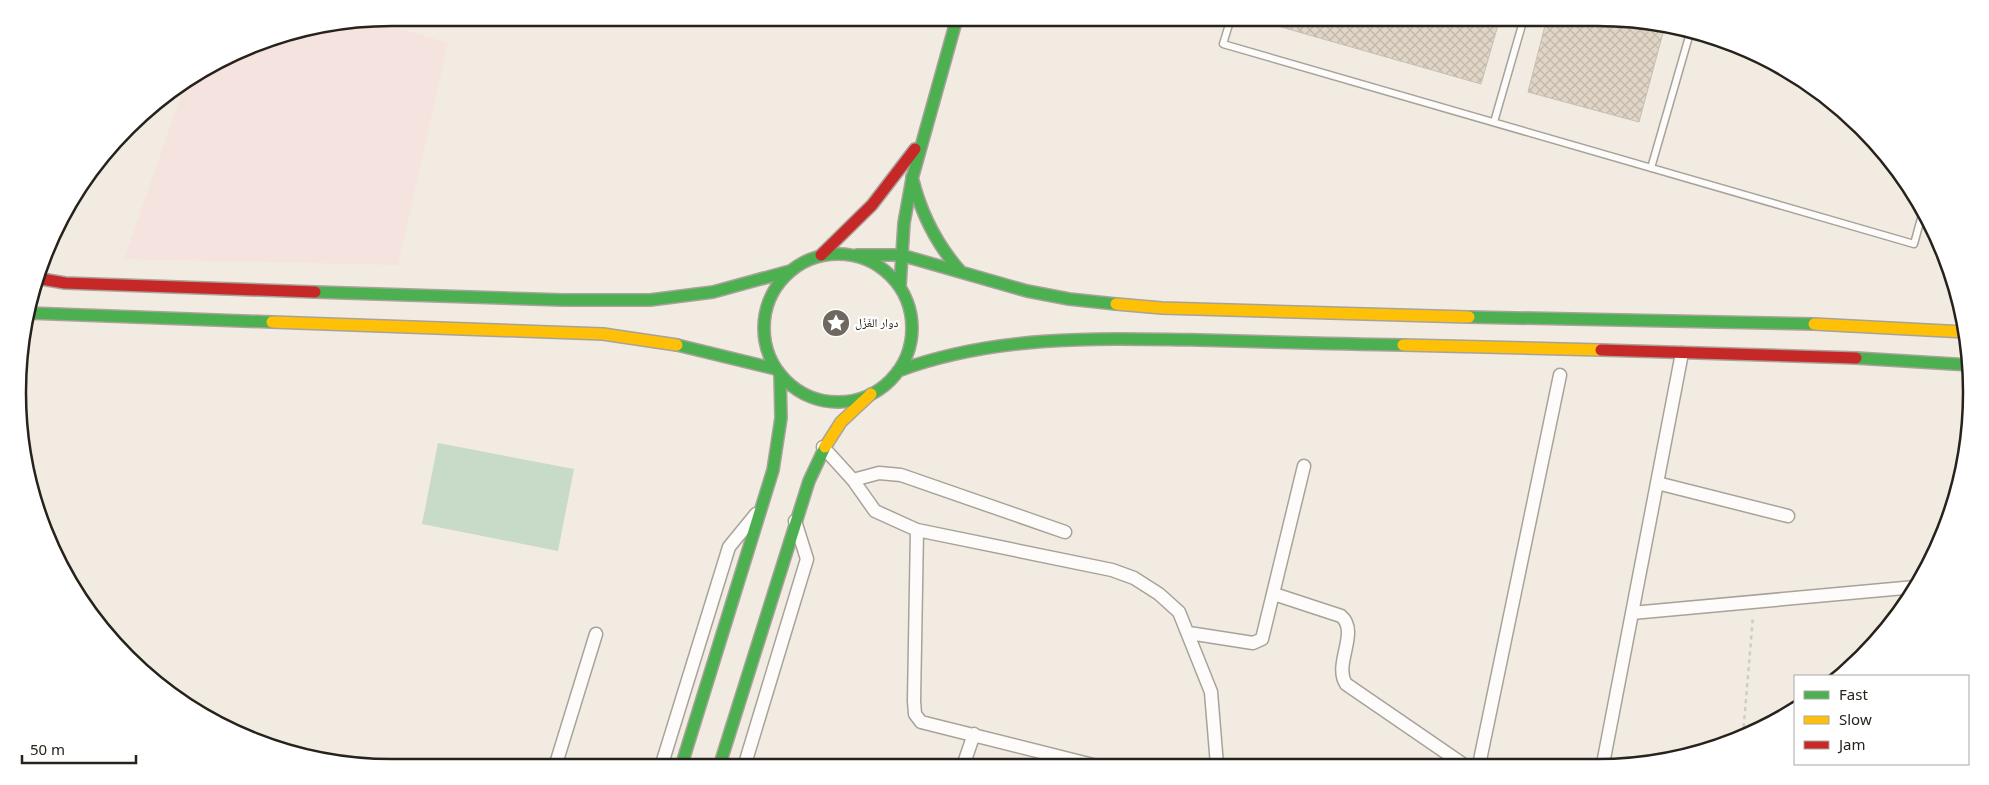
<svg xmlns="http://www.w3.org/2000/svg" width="1989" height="785" viewBox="0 0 1989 785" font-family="'Noto Sans','Noto Naskh Arabic',sans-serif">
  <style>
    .commercial { fill: #f5e3e0 }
    .pitch { fill: #c8dbc8 }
    .building { fill: url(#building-cross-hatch); stroke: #c6c0b8 }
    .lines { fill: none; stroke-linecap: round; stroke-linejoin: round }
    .lane-casing { stroke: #a8a29b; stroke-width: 9 }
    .street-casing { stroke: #a8a29b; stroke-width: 15 }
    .fast-casing { stroke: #a8a29b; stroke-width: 14 }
    .slow-casing { stroke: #a8a29b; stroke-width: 14 }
    .jam-casing { stroke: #a8a29b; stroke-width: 14 }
    .path { stroke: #cfccc9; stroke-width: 2.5; stroke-dasharray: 4 4; stroke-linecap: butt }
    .lane { stroke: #fdfcfa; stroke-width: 6 }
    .street { stroke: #fdfcfa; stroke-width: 12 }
    .fast { stroke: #4caf50; stroke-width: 11 }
    .slow { stroke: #ffc107; stroke-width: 11 }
    .jam { stroke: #c62828; stroke-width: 11 }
    .labels { text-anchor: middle; stroke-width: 4.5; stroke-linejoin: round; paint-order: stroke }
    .poi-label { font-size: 12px; fill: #27221b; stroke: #fff; text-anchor: start }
    .rim { fill: none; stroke: #27221b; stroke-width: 2.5 }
  </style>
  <defs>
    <pattern id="building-cross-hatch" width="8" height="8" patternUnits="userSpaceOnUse" patternTransform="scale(1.25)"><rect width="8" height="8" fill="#e1d5c6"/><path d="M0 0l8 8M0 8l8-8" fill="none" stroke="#c1b7aa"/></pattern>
  </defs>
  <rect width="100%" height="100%" fill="#f2ebe1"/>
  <path class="commercial" d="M374 21 448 43 398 265 124 259 186 81 205 68 272 37Z"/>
  <path class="pitch" d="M438 443 574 469 558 551 422 524Z"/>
  <path class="building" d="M1269 18H1500L1481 84 1267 23Z
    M1547 18H1596L1664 29 1639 122 1528 92Z"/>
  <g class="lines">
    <defs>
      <path id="lane" d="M1231 18 1223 44 1914 244 1923 211
        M1494 122 1524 18
        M1651 168 1690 33"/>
      <path id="street" d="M823 447 853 480 875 511 917 530 1112 570 1134 578 1159 594 1179 612 1211 692 1217 765
        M853 480 879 473 901 475 1065 532
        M1657 483 1788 516
        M917 530 914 701 915 714 921 722 1097 766
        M1274 594 1341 616C1360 632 1333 664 1346 684L1464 765
        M1632 613 1915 587
        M1189 633 1253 643 1262 639 1304 466
        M1603 764 1682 353
        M1479 765 1560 375
        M963 766 974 734
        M555 767 596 634
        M661 767 729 547 756 514
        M744 767 807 559 795 521"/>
      <path id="fast" d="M912 177C921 214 936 244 961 272
        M764 328a74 74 0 1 1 148 0a74 74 0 1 1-148 0Z
        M857 255H901L1027 291 1069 299 1116 304
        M900 286 904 223 912 179 957 18
        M315 292 563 300H650L713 292 790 271
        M28 313 272 322
        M1469 317 1814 324
        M677 345 776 369
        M1856 358 1970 365
        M898 371C994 335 1097 338 1198 340 1266 342 1335 344 1403 345
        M681 767 773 470 781 418 780 374
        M719 767 809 481 825 447"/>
      <path id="slow" d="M1116 304 1162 308 1469 317
        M272 322 603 334 677 345
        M1814 324 1965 332
        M1403 345 1601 350
        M825 447 841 422 871 394"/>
      <path id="jam" d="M821 255 872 205 915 149
        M36 278 65 283 315 292
        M1601 350 1856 358"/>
    </defs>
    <use href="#lane" class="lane-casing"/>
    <use href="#street" class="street-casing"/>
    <use href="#fast" class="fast-casing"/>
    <use href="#slow" class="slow-casing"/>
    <use href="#jam" class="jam-casing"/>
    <path class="path" d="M1743 735 1753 616"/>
    <use href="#lane" class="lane"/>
    <use href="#street" class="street"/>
    <use href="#fast" class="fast"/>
    <use href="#slow" class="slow"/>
    <use href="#jam" class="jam"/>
  </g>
  <defs>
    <symbol id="sight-disc" viewBox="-11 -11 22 22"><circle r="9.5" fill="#6e6860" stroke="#fff"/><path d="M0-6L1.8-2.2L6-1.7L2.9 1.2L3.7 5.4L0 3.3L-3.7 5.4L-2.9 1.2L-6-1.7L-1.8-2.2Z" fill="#fff"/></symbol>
  </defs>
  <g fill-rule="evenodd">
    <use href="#sight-disc" x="820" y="307" width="32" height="32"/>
  </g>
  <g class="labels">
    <g class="poi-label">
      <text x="855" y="327">دوار الغَزْل</text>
    </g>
  </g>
  <path d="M0 0H1989V785H0ZM392 26H1597A366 366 0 0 1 1963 392V393A366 366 0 0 1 1597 759H392A366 366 0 0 1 26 393V392A366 366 0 0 1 392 26Z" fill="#fff" fill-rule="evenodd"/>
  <path class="rim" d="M392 26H1597A366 366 0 0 1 1963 392V393A366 366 0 0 1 1597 759H392A366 366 0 0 1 26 393V392A366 366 0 0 1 392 26Z"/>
  <rect x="1794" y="675" width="175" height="90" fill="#ffffff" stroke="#a9a7a4"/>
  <rect x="1804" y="691" width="25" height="8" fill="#4caf50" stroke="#a9a7a4"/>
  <text x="1839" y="700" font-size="15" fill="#27221b">Fast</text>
  <rect x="1804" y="716" width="25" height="8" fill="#ffc107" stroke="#a9a7a4"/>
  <text x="1839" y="725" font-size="15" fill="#27221b">Slow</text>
  <rect x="1804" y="741" width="25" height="8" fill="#c62828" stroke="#a9a7a4"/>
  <text x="1839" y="750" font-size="15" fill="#27221b">Jam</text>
  <path d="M22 755v8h114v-8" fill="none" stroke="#27221b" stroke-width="2.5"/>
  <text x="30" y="755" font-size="15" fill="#27221b" stroke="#ffffff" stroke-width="4" paint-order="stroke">50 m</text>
</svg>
